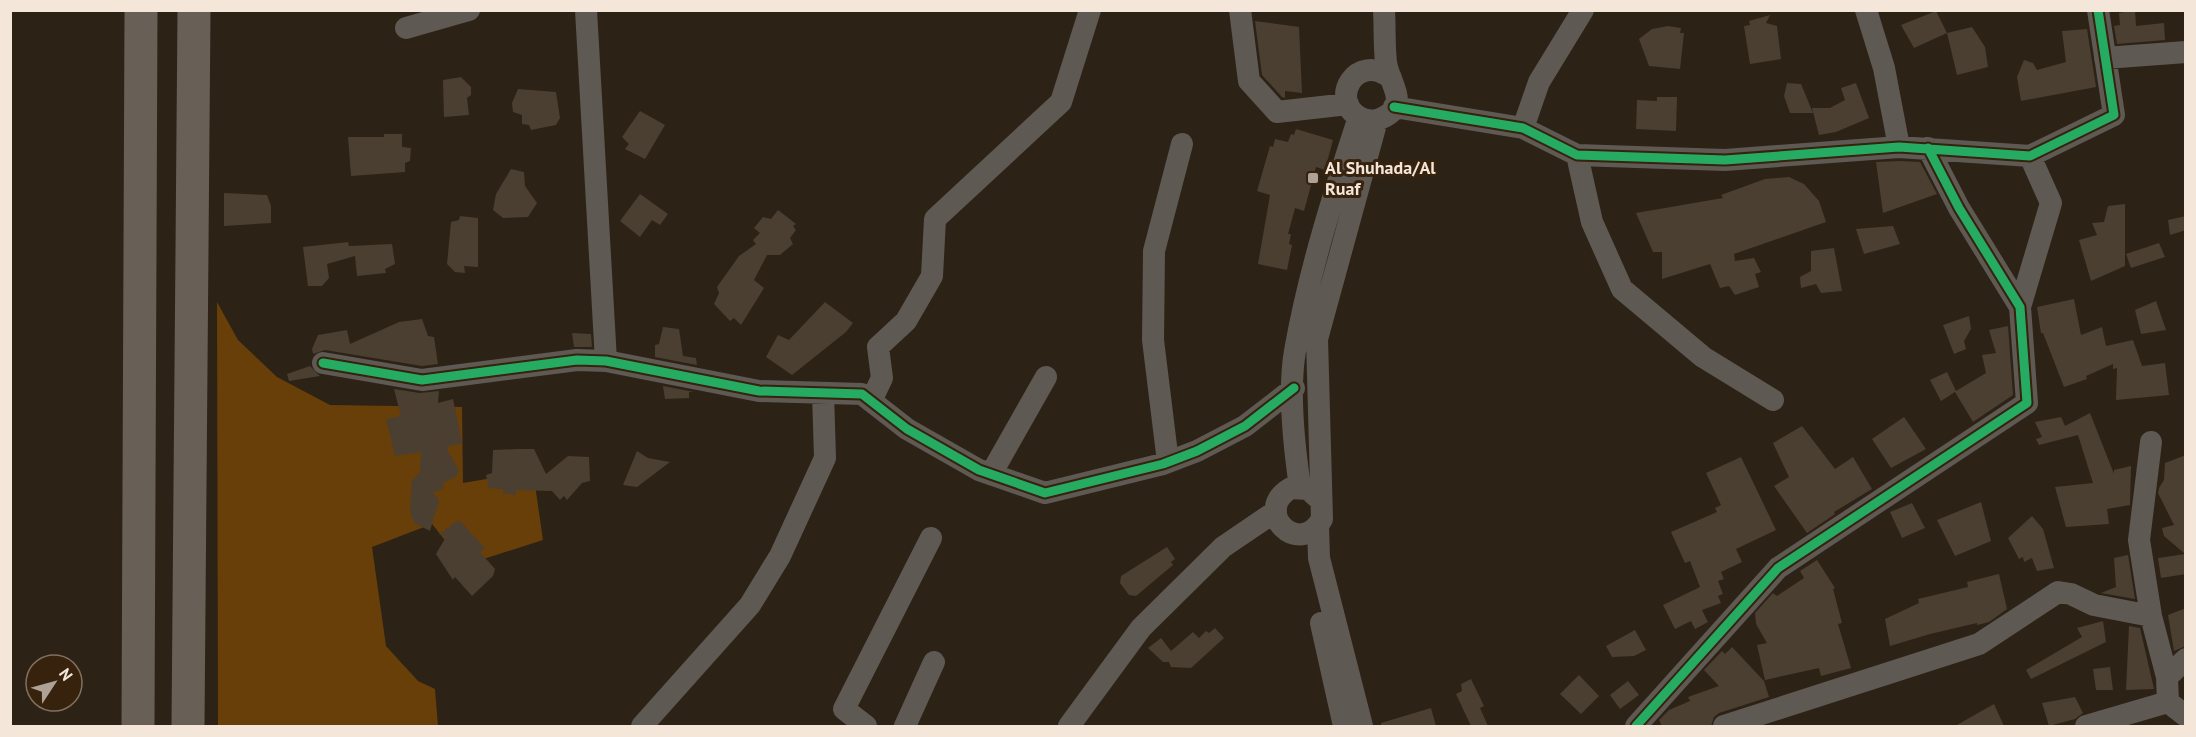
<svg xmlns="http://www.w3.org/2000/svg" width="2196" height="737" viewBox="0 0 2196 737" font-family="'PT Sans',sans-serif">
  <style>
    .green { fill: #683f08 }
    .building { fill: #4b3f31 }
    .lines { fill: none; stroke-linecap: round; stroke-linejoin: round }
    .minor { stroke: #5f5954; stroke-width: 22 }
    .highway { stroke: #685f57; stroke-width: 33 }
    .cycleway-casing { stroke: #36220d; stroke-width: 13 }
    .cycleway { stroke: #26ab63; stroke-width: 9 }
    .poi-dot { fill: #aea195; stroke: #36220d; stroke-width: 2 }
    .labels { text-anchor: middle; stroke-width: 6; stroke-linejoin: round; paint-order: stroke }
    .poi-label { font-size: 18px; font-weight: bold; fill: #f4e6d9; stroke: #36220d; text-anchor: start }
  </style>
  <rect width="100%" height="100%" fill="#2d2216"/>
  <path class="green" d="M217 302 238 340 277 377 330 405 462 407 463 483 533 471 543 540 465 565 432 524 372 547 386 646 418 681 435 689 438 726H218Z"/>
  <path class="building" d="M2135 10 2136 26 2164 23 2165 40 2117 44 2114 26 2120 25 2119 13Z
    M1936 11 1947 33 1914 48 1901 25Z
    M1770 15 1766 23 1777 26 1781 59 1750 64 1744 26 1750 25 1749 21Z
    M1255 21 1299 27 1302 93 1285 91V98L1282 97 1262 75Z
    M1668 26 1681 28 1680 33H1684L1680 69 1649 66 1639 39 1652 29Z
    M1972 27 1985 47 1988 67 1957 75 1947 33Z
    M2087 29 2096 87 2021 101 2017 77 2024 60 2033 63 2037 70 2066 62 2062 31Z
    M461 77 471 87V95L467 98 469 115 444 117 443 80Z
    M1787 83 1801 84 1813 113H1790L1784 96Z
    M1856 83 1869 118 1836 132 1819 135 1812 108H1830L1845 100 1841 88Z
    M518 89 556 92 560 118 556 125 531 130 529 125 522 124V115L513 112 512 103Z
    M1657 97H1677L1676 131 1636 129 1637 100 1657 101Z
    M640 111 665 125 645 159 625 149 629 144 622 137Z
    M1296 129 1333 140 1325 170 1316 167 1304 211 1295 208 1288 234H1291L1289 244 1292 245 1287 270 1258 264 1270 195 1257 191 1270 146 1273 147 1275 139 1288 142 1291 134 1294 135Z
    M384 134H402V147L411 148 410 161 405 163V172L351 176 348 137H384Z
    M1899 161 1920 162 1937 194 1883 213 1876 162Z
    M511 169 524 172 525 186 537 203 528 217 503 218 493 210 496 194Z
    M1789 177 1804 184 1819 201 1826 222 1734 254 1735 261 1754 258 1761 272 1755 274 1759 287 1735 295 1729 286 1720 288 1710 264 1662 279V252H1653L1636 213 1723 198 1721 195 1765 179Z
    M224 193 267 195 271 206V223L224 226Z
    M640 194 668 214 660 225 652 220 640 237 620 221Z
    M2125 204V266L2091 281 2079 240 2097 235 2092 223 2104 222 2108 206Z
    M778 210 796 224 793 226 796 230 790 238 793 244 780 255H767L754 280 764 288 741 325 734 318 730 321 714 304 719 293 717 287 739 256 756 244 753 240 760 233 754 228 763 217 771 219Z
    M460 216 478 218V267L464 266 465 273 455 272 447 264 451 222 459 220Z
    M2186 216V230L2170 235 2168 220Z
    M1893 226 1900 244 1864 254 1856 229Z
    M348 242 349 246 392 244 395 264 385 269 386 273 357 276 355 256 327 264 329 278 322 286H308L303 247Z
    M2159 243 2165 257 2131 268 2126 254Z
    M1834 248 1842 291 1821 293 1816 284 1801 288 1800 277 1811 271V251Z
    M2074 299 2081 335 2102 327 2106 346 2133 340 2142 366 2165 363 2169 395 2116 400 2117 368 2113 369V364L2086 376 2087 379 2064 387 2043 333H2041L2037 307Z
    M2156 301 2166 330 2141 334 2135 310Z
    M825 302 853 323 846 332 792 375 766 357 778 335 789 340Z
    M1969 316 1971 329 1964 341 1966 349 1954 354 1943 325Z
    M422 319 428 336 434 337 438 364 422 366 325 350 313 354 312 349 318 335 347 330 350 344 399 322Z
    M2008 326 2013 395 1973 422 1955 392 1941 401 1930 380 1947 372 1956 391 1986 373 1982 355 1996 353 1989 330Z
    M663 327 679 329 683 356 696 358 697 365 655 357V345L659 344Z
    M572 333 591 334 592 347H574Z
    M310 366 320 376 289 381 287 374Z
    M663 386 694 392H689V398L665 399Z
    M394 389 420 393 439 391 438 403 453 399 462 443 446 447 459 471 456 476 442 484 444 488 433 493 439 500 430 531 414 523 410 511 412 480 420 473 421 452 395 456 386 419 401 416Z
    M2090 413 2114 474V470L2131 466 2130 505 2107 509 2109 524 2066 527 2055 487 2093 483 2078 435 2039 445 2036 439 2042 437 2035 422 2061 417 2065 426Z
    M1904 417 1926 449 1891 468 1872 439Z
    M1802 426 1835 469 1853 457 1872 489 1834 512 1835 514 1807 533 1774 486 1789 477 1773 443Z
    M517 449H534L546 474 568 456 589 457 590 481 582 483 567 500 564 496 560 500 552 491 516 490V495L503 493V489L489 488 486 475 492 473 493 450Z
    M637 451 648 458 670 462 637 487 623 485Z
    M2186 455V574L2161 578 2158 558 2185 554 2164 536 2162 528 2174 525 2158 493 2159 488 2164 480 2165 463Z
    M1741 457 1776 530 1736 549 1742 562 1721 572 1724 579 1718 581 1723 594 1718 596 1721 603 1702 610 1708 622 1695 629 1691 621 1675 629 1663 605 1700 587 1690 561 1685 563 1671 532 1717 512 1715 508 1721 505 1706 473Z
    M1981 502 1991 541 1955 556 1937 520Z
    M1912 503 1925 528 1902 538 1890 512Z
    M2032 516 2043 529 2054 568 2037 571 2032 558 2024 562 2023 557 2019 559 2008 538Z
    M459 520 485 548 480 552 495 569 493 576 472 596 455 577 453 580 436 554 446 537 439 534Z
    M1167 547 1175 559 1171 562 1173 565 1136 596 1129 595 1120 583 1121 576Z
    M2128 555 2135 599 2101 593 2116 587 2114 558Z
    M1817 560 1835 588 1833 589 1842 623 1838 624 1851 668 1821 676 1819 668 1765 680 1757 645 1767 643 1756 624 1755 613 1773 593 1777 596 1804 578 1800 571Z
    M1999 574 2007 609 1989 622 1977 625V623L1930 634 1890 646 1885 619 1919 603 1918 599 1968 587 1967 582Z
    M2186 608V646L2174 651 2168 615Z
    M2103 621 2106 642 2031 679 2026 670 2082 637 2077 628Z
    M2129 626 2140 628 2154 689 2126 690Z
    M1215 628 1224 638 1191 668 1171 667 1169 662H1163L1148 648 1161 638 1171 651 1193 632 1199 638 1206 631 1209 633Z
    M1635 630 1646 650 1634 656 1612 657 1606 646Z
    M1732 647 1764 681 1769 697 1719 713 1714 717 1711 726H1662L1659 720 1669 710 1690 701 1688 697 1719 686 1704 670 1722 651 1725 654Z
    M2110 667 2113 690H2096L2093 669Z
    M1579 675 1599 696 1581 714 1560 694Z
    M1471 679 1484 706 1480 708 1488 726H1471L1456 694 1462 691 1461 684Z
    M1628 681 1639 695 1620 709 1610 695Z
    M2075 697 2083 713 2075 719 2049 726 2042 703Z
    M1994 704 2004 726H1955Z
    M1431 708 1436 726H1381V723Z"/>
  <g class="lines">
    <path class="minor" d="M586 10 606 361
      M1240 10 1249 81 1277 112 1348 104
      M1384 10C1385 27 1384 45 1386 62 1388 82 1412 105 1382 118 1374 122 1366 121 1359 117 1329 100 1356 51 1391 78
      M1866 10 1884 68 1899 147
      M406 28 469 10
      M2105 58 2186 52
      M1394 107 1523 128 1577 155 1725 160 1899 147 2030 156 2114 115 2098 10
      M1523 128 1539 82 1583 10
      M1577 155 1592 222 1622 289 1703 357 1773 400
      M2020 307 2051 203 2030 156
      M323 363 422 380 577 360 606 361 759 391 862 394 907 429 979 470 1045 493 1163 464 1197 451 1245 426 1294 388
      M871 401 882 378 878 347 906 321 932 276 935 219 1061 102 1090 10
      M2151 442 2139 540 2151 616 2167 677
      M1168 462 1153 340 1154 251 1182 144
      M991 474 1046 377
      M1300 487C1294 446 1288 391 1295 351 1309 271 1334 193 1359 117
      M1320 500 1308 489 1291 488C1251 511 1299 559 1322 519L1317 339 1377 120
      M1318 526 1319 558 1362 726
      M1321 623 1344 726
      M2186 659 2167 677 2168 702 2186 716
      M642 726 750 605 780 556 825 458 823 393
      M866 726 844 709 931 538
      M905 726 934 662
      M1069 726 1141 628 1223 547 1276 511
      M1636 726 1778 568 2027 403 2020 307 1959 208 1928 148
      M1724 726 1979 644 2058 592 2071 594 2094 605 2151 616
      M2086 726 2168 702"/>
    <path class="highway" d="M138 726 141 10
      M188 726 194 10"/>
    <defs>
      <path id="cycleway" d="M1394 107 1523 128 1577 155 1725 160 1899 147 2030 156 2114 115 2098 10
        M323 363 422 380 577 360 606 361 759 391 862 394 907 429 979 470 1045 493 1163 464 1197 451 1245 426 1294 388
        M1636 726 1778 568 2027 403 2020 307 1959 208 1928 148"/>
    </defs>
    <use href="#cycleway" class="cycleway-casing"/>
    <use href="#cycleway" class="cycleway"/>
  </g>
  <rect class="poi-dot" x="1307" y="172" width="12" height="12" rx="3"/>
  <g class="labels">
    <g class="poi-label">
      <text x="1325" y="174">Al Shuhada/Al<tspan x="1325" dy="21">Ruaf</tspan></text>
    </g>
  </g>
  <rect width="2196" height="737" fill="none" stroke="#f4e6d9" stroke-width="24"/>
  <g transform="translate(54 683) rotate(54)"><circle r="28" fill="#36220d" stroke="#82705f" stroke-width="1.5"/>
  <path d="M0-4.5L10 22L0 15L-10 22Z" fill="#aea195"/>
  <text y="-9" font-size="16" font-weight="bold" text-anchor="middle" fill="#f4e6d9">N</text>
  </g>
</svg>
